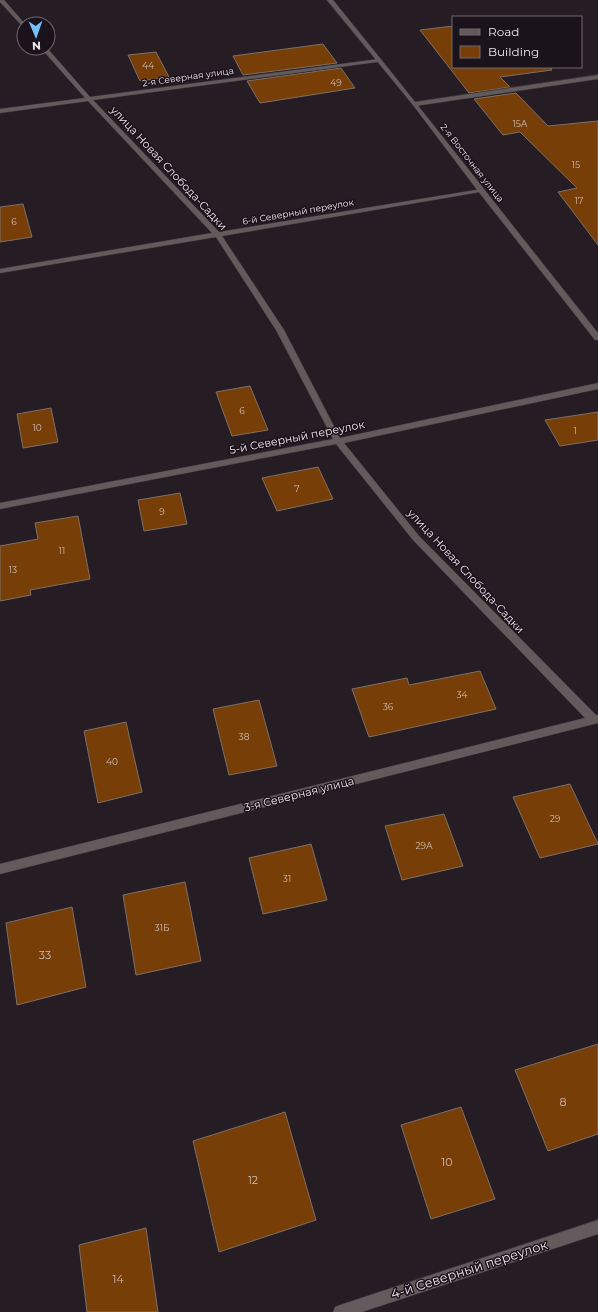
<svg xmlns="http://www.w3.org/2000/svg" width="598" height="1312" viewBox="0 0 598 1312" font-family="Montserrat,sans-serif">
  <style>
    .building { fill: #773e08; stroke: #7d7067 }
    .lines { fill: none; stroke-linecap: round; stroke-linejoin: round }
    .minor-casing { stroke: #413840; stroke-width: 1 }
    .tertiary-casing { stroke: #413840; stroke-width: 1 }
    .minor { fill: #635b5b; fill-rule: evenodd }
    .tertiary { fill: #635b5b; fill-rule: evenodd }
    .labels { text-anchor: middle; stroke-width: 3; stroke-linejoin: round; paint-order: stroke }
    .number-label { font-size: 9px; fill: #d0bdb4 }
    .far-street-label { font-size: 9px; fill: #eee7ee; stroke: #1b131b }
    .street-label { font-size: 11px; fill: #eee7ee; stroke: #1b131b }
    .near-number-label { font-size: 11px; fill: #d0bdb4 }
    .near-street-label { font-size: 13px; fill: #eee7ee; stroke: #1b131b }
  </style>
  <rect width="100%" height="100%" fill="#251c24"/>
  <path class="building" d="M453 26V67H552H550L552 70 500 77 510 87 469 93 420 30Z
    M323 44 337 63 243 75 233 56Z
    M156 52 169 77 140 81 128 55Z
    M341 68 355 88 260 103 247 81Z
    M516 93 548 126 598 121V245L558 192 577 188 520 132 503 135 474 99Z
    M23 204 32 237 0 242V207Z
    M250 386 268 430 232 436 216 392Z
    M51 408 58 442 23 448 17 414Z
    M598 412V440L560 446 545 420Z
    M318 467 333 499 277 511 262 478Z
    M180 493 187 524 144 531 138 500Z
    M78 516 90 579 30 590 31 595 0 601V546L38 539 35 523Z
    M480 671 496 709 369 737 352 689 407 678 409 685Z
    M259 700 277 766 229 775 213 709Z
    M126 722 142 792 98 803 84 731Z
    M570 784 598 844 540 858 513 797Z
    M444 814 463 866 402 880 385 826Z
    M311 844 327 900 263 914 249 858Z
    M185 882 201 961 136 975 123 895Z
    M72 907 86 987 17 1005 6 923Z
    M598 1044V1134L548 1151 515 1070Z
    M461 1107 495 1199 431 1219 401 1125Z
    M285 1112 316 1220 219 1252 193 1141Z
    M146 1228 158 1312H87L79 1245Z"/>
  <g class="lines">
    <defs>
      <path id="minor" d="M0 0H4L25 24 24 28 0 2Z
        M41 48H47L90 97 379 59 380 60 377 62 93 100 219 232 482 189V191L480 192 222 236 284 330 340 438 598 383V389L344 443 419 536 596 715H598V723L0 874V864L585 718 413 540 336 444 0 509V503L333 439 276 330 216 237 0 273V269L212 233 88 101 0 113V109L85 98Z
        M598 75V79L415 106 412 104 415 102Z
        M598 1220V1234L362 1312H333L335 1307 340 1305Z"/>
      <path id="tertiary" d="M327 0H333C423 110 509 222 598 333V340H595L478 191 413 105Z"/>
    </defs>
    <use href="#minor" class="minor-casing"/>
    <use href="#tertiary" class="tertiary-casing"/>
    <use href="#minor" class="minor"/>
    <use href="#tertiary" class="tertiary"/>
  </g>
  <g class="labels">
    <g class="number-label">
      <text x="148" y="69">44</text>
      <text x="336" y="86">49</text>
      <text x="520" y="127">15А</text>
      <text x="576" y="168">15</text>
      <text x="579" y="204">17</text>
      <text x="14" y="225">6</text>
      <text x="242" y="414">6</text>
      <text x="37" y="431">10</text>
      <text x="575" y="434">1</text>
      <text x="297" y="492">7</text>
      <text x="162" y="515">9</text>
      <text x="62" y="554">11</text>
      <text x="13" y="573">13</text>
      <text x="462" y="698">34</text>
      <text x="388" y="710">36</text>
      <text x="244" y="740">38</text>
      <text x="112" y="765">40</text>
      <text x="555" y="822">29</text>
      <text x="424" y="849">29А</text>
      <text x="287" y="882">31</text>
      <text x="162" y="931">31Б</text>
    </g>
    <g class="far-street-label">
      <text transform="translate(188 77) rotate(-8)" y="3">2-я Северная улица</text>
      <text transform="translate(472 163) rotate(52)" y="3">2-я Восточная улица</text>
      <text transform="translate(298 212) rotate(-10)" y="3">6-й Северный переулок</text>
    </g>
    <g class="street-label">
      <text transform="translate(169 168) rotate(47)" y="4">улица Новая Слобода-Садки</text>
      <text transform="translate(297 437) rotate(-11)" y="4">5-й Северный переулок</text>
      <text transform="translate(466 571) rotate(47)" y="4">улица Новая Слобода-Садки</text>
      <text transform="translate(299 794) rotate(-14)" y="4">3-я Северная улица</text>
    </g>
    <g class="near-number-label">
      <text x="45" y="959">33</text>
      <text x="563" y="1106">8</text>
      <text x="447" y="1166">10</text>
      <text x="253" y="1184">12</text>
      <text x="118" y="1283">14</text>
    </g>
    <g class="near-street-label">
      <text transform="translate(469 1269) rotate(-18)" y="5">4-й Северный переулок</text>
    </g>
  </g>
  <rect x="452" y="16" width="130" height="52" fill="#1b131b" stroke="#6f686f"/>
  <rect x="460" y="29" width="20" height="6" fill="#635b5b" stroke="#6f686f"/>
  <text x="488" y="36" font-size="12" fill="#eee7ee">Road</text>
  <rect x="460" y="46" width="20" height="12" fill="#773e08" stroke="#6f686f"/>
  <text x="488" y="56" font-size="12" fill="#eee7ee">Building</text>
  <g transform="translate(36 36) rotate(178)"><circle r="19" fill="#1b131b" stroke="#6f686f"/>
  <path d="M0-3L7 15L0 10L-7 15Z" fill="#77c0f7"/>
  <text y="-6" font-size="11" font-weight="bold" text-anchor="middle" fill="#eee7ee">N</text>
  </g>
</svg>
